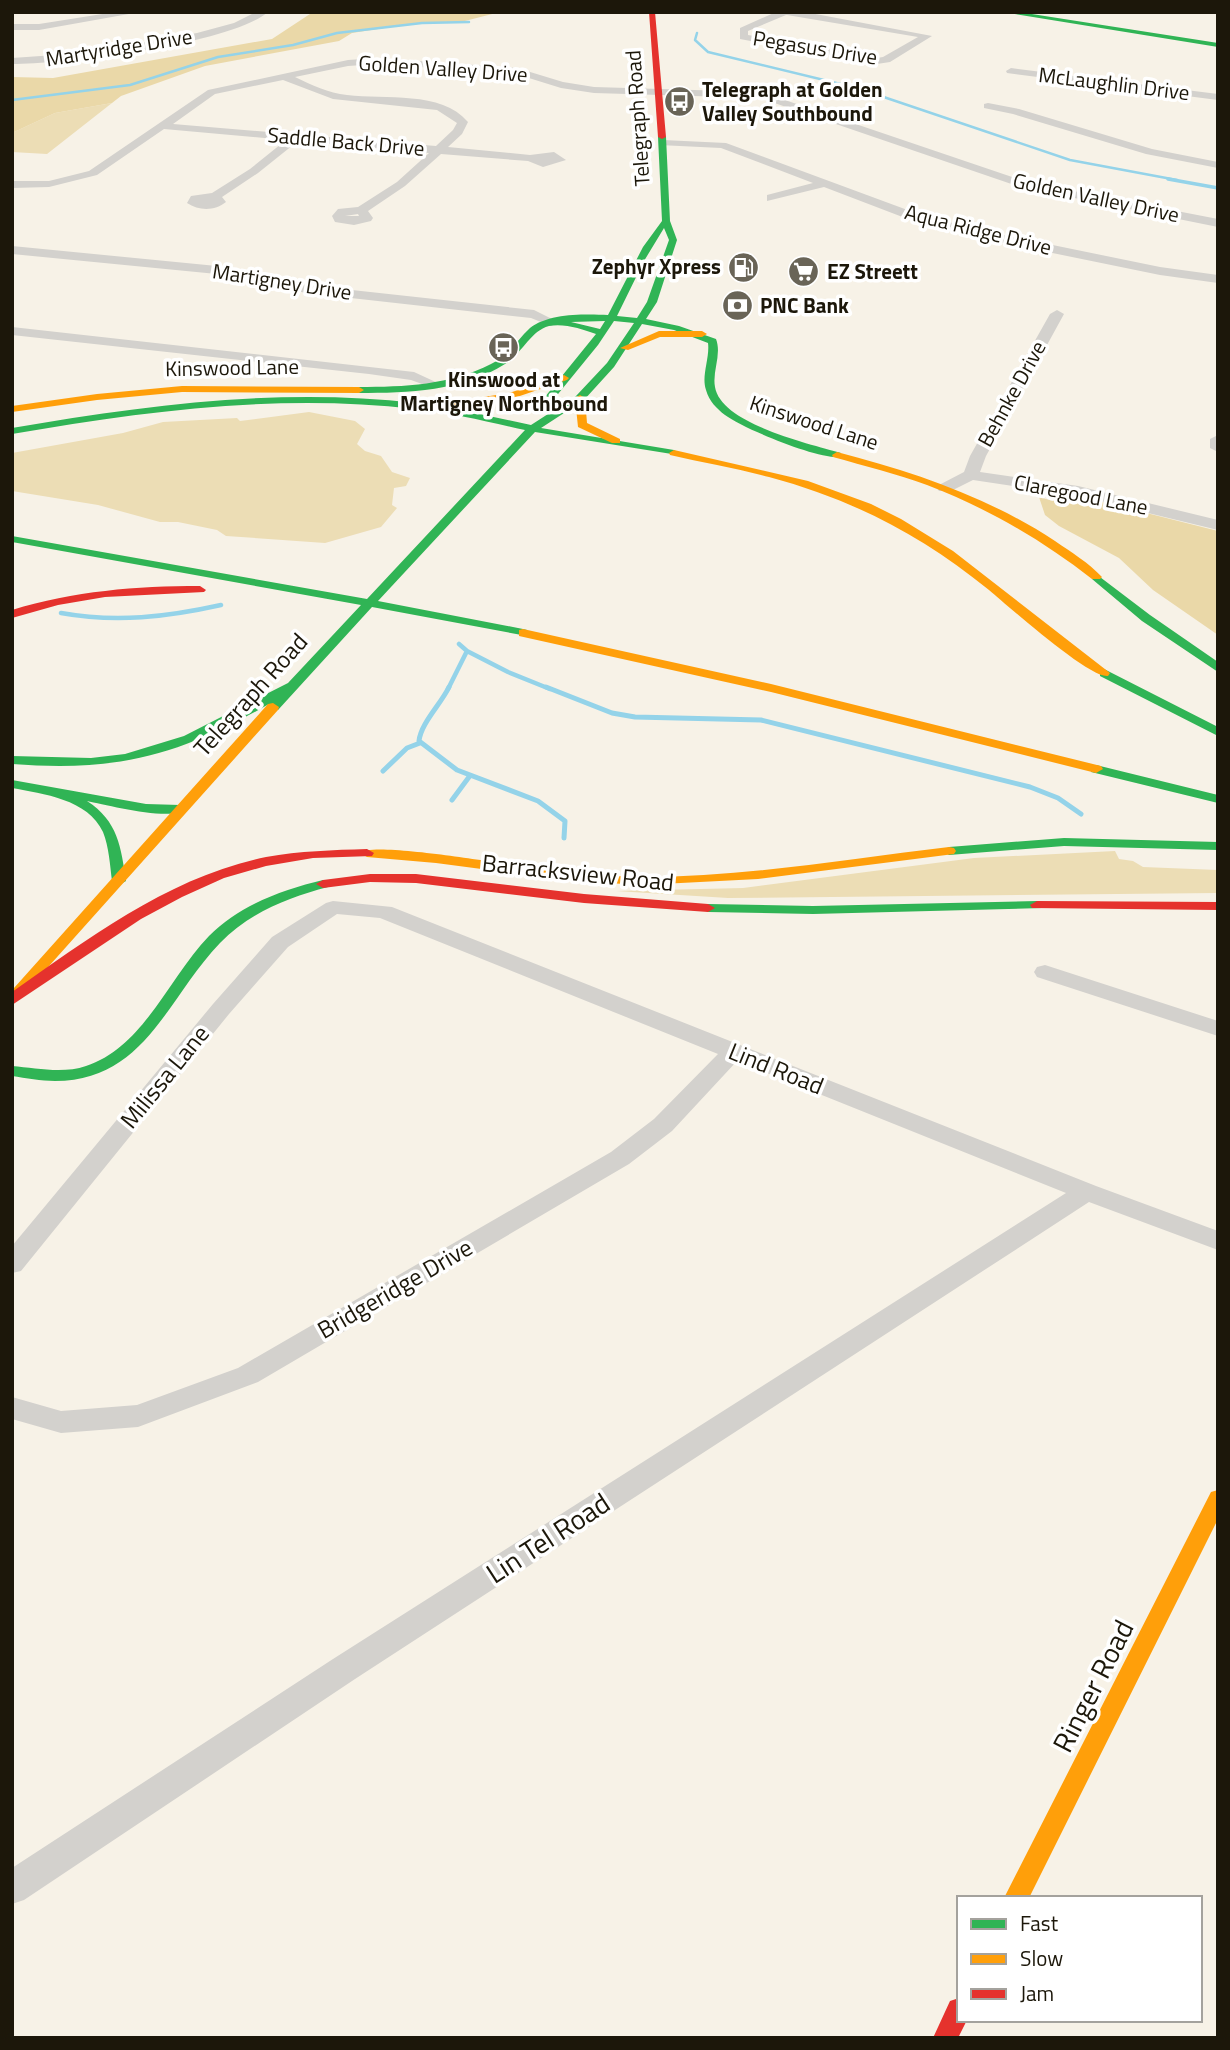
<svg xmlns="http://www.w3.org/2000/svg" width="1230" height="2050" viewBox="0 0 1230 2050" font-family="'Titillium Web',sans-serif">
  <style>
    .green { fill: #ecddb5 }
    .forest { fill: #ead8a8 }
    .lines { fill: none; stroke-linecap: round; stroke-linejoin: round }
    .stream-far3 { stroke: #94d3e9; stroke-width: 2.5 }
    .stream-far2 { stroke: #94d3e9; stroke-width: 3.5 }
    .stream-far1 { stroke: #94d3e9; stroke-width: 4.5 }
    .stream { stroke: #94d3e9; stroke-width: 5 }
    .street { fill: #d3d1cd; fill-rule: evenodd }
    .fast { fill: #30b455; fill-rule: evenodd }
    .slow { fill: #ff9f0a; fill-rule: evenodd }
    .jam { fill: #e5322d; fill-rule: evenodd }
    .labels { text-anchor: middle; stroke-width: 7; stroke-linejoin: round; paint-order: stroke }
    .far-street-label { font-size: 21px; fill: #1c170a; stroke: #fff }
    .far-poi-label { font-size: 21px; font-weight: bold; fill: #1c170a; stroke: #fff; text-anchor: start }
    .street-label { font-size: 24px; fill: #1c170a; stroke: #fff }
    .near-street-label { font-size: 28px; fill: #1c170a; stroke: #fff }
  </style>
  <rect width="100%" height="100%" fill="#f7f2e7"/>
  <path class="green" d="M112 103 47 154 12 152V133L55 113Z
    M309 412 355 421 365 429 357 444 365 451 381 456 392 472 410 478 406 486 394 488 392 505 397 508 381 527 325 543 226 536 217 530 178 522H160L98 505 12 491V453L123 433 163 422 237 418 240 421Z
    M1115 851 1119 859 1133 861 1143 867 1218 870V893L728 898 616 891 743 888 974 858Z"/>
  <path class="forest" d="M313 12H500L461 22H424L352 33 339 41 205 66 121 96 112 103 55 113 12 133V77L53 78 272 39Z
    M1059 491 1218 531V635L1153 590 1119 558 1059 526 1045 515 1039 497 1053 501Z"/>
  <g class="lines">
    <path class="stream-far3" d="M697 33 695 40 708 52 857 88 1070 160 1177 180
      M12 100 130 85 218 57 293 45 337 33 422 23 469 22"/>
    <path class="stream-far2" d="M1168 179 1218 188"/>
    <path class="stream-far1" d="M61 613C116 623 167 617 221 605
      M467 651 508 672 550 689
      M448 689 467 651 459 644"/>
    <path class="stream" d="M449 687C441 704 421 723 419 741L457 770 538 801 565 821 564 838
      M546 687 612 713 635 717 761 720 1030 787 1058 798 1081 814
      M383 771 407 748 420 743
      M452 800 469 777"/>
    <path class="street" d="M115 12H140L39 30H12V24H39Z
      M256 12H268C230 44 65 64 12 64V58L84 53 197 33 234 23Z
      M776 12H805L932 36 890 62 877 64 740 39V28ZM786 15H787L918 37 883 57 877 58 748 35V31Z
      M377 58 517 68 563 82 594 87 761 92 1027 182 1218 219V227L1020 187 760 98 594 93 561 88 516 74 377 64 348 66 295 77C312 85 328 93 347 95 385 100 441 90 468 122L462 134 448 147 530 155 554 152 566 160 543 167 528 161 441 154 405 186 368 211 373 218 371 221 354 225 335 222 332 216 338 209 358 207 397 182 429 153 298 141 258 173 222 197 226 202C215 211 199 211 187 203L191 196 212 193 250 169 286 140 164 129 97 175 49 187 12 188V181H49L89 171 208 90 348 60ZM283 80 333 99 437 110 457 123 453 130 436 146 173 124 215 94ZM358 214 359 216H345Z
      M1011 68 1218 94V100L1007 73 1006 71Z
      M988 103 1019 109 1152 149 1218 162V168L1146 154 1013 114 984 108V104Z
      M663 140 726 143 921 215 984 231 1160 267 1218 275V283L1160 275 984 239 913 221 824 187 767 201V195L813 183 721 148 659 145V141Z
      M12 246 227 267 306 285 534 310 558 322 551 326 531 318 306 293 227 275 12 254Z
      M1057 310 1064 314 986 456 980 472 1078 486 1218 520V530L1078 496 973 480 951 491H939L937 488 939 485 964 472 970 456 1050 314Z
      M12 327 414 372 440 384 433 388 411 380 369 374 12 335Z
      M1218 435V452L1210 448V439Z
      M333 901 392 907 1096 1186 1218 1231V1250L1089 1202 355 1679 24 1900 12 1904V1868L333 1659 1066 1193 737 1061 672 1131 629 1164 258 1382 138 1427 61 1433 12 1419V1397L61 1411 137 1405 238 1368 611 1152 654 1119 718 1054 380 918 337 914 288 947 229 1014 21 1271 12 1273V1246L213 1004 272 937 326 903Z
      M1045 965 1218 1021V1036L1037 977 1034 972 1037 967Z"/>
    <path class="fast" d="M1002 12H1019L1218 43V47Z
      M662 135 666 137 670 221 677 240 657 302 646 319 679 326 716 339C722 355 712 371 715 387 721 424 810 444 841 453V457C819 460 744 429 725 415 717 409 709 401 706 390 701 376 710 358 708 343L674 330 642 324 614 367 584 400 541 428 674 450 679 453 678 455 535 432 378 601 523 629 527 630V636L372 607 278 710H268L267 707 269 704C178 756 117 772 12 764V756L91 758 125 754 184 736 288 683 361 605 12 542V536L367 599 525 430C489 422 452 413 415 409 280 393 145 411 12 434V428C145 405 281 387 416 403 454 408 493 417 531 425L576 396 607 363 634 323 614 321 598 345 545 410 541 411 536 408 596 334C582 329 564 323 549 326 530 331 522 354 505 364 463 391 408 393 359 393L354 390 359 387C404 387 450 385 491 364 509 356 516 341 530 328 549 313 585 314 608 315L643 247 662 221 658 137ZM664 228 669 240 647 302 637 318 617 316 644 261ZM605 321 600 329 571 322Z
      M1096 574 1150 615 1218 662V672L1142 621 1092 579V575Z
      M1104 669 1218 727V736L1100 676V670Z
      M1096 765 1218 795V803L1091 772V766Z
      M12 780 146 804 180 805 187 809C172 822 107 805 87 801 118 821 121 847 126 881L119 885 112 881C110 865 109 847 103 832 88 799 43 794 12 788Z
      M1064 838 1218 842V850L1064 846 949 855 942 851 949 847Z
      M323 880 328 881 330 884 328 887C289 897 249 913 220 943 167 998 145 1081 55 1081 41 1081 26 1078 12 1076V1066C36 1068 63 1074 86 1066 144 1047 169 977 209 936 240 905 282 890 323 880Z
      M1037 901 1044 905 1042 908 813 914 708 912 701 908 708 904 813 906Z"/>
    <path class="slow" d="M659 331H702L707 334 702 337H660L628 350 620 348Z
      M564 375 569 378 567 380 511 399 458 407 453 404 458 401 509 393Z
      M182 386 359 387 364 390 359 393 182 392 97 400 12 412V406L97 394Z
      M580 395 585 398 587 423 620 439V443H612L578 427 575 398Z
      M674 450 808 481 871 504 901 519 953 551 1110 673 1108 676C1090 679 1008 606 989 590 921 535 854 500 769 477 736 468 703 463 670 455L669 453Z
      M837 452C914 472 988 497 1055 541 1071 552 1089 563 1102 577L1100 579H1092C1042 540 987 508 927 485 897 474 865 466 833 457L832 455Z
      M523 629 771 684 1101 766 1103 769 1096 773 771 692 519 636V630Z
      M273 703 279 707 278 710 24 994H14V988L268 704Z
      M949 847 954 848 956 851 954 854 758 879 642 885 573 881 436 863 367 857 360 853C371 842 484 861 506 864 551 870 597 876 643 877 746 877 847 859 949 847Z
      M1218 1490V1519L1029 1898H1004L1211 1492Z"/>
    <path class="jam" d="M649 12H655L666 137 662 139 658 137Z
      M200 586 206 590 204 592 105 597 58 605 12 618V610C74 591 136 586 200 586Z
      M367 849 374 853 372 856 313 858 266 866 224 878 182 897 141 919 12 1005V992C89 938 171 876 266 857 300 851 333 850 367 849Z
      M370 874H416L584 894 708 904 715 908 708 912 584 903 416 883 370 882 323 888 316 884 323 880Z
      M1037 901 1218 902V910L1032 908 1030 905Z
      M959 1998V2020H967L958 2038H933L950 2001Z"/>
  </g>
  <defs>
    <symbol id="bus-disc" viewBox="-11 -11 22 22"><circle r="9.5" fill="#696457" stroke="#fff"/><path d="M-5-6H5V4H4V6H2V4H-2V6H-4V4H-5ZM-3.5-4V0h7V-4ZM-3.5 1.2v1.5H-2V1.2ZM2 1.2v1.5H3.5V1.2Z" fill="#fff"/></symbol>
    <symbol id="fuel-disc" viewBox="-11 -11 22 22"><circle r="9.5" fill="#696457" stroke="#fff"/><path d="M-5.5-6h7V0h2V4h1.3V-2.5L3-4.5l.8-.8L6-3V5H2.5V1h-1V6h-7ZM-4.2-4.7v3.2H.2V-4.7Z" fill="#fff"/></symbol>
    <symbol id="supermarket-disc" viewBox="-11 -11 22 22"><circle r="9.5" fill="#696457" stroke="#fff"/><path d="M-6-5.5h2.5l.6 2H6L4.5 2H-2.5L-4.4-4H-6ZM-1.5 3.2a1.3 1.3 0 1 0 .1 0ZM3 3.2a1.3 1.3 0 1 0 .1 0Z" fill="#fff"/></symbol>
    <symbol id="bank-disc" viewBox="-11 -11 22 22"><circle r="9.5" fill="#696457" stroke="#fff"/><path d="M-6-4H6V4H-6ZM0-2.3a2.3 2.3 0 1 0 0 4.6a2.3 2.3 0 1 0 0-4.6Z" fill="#fff"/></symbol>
  </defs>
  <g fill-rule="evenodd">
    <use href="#bus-disc" x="662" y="84" width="35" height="35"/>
    <use href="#fuel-disc" x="726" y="250" width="35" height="35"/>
    <use href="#supermarket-disc" x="786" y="254" width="35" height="35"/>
    <use href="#bank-disc" x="720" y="288" width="35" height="35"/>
    <use href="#bus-disc" x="486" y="330" width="35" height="35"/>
  </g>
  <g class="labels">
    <g class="far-street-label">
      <text transform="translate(119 48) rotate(-9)" y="7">Martyridge Drive</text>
      <text transform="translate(815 48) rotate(9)" y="7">Pegasus Drive</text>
      <text transform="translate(443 69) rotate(4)" y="7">Golden Valley Drive</text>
      <text transform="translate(1114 84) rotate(7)" y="7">McLaughlin Drive</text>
      <text transform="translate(638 118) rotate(-94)" y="7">Telegraph Road</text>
      <text transform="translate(346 142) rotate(5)" y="7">Saddle Back Drive</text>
      <text transform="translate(1096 198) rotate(12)" y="7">Golden Valley Drive</text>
      <text transform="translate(978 230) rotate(14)" y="7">Aqua Ridge Drive</text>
      <text transform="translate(282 282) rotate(9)" y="7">Martigney Drive</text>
      <text transform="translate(232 368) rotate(-1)" y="7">Kinswood Lane</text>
      <text transform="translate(1012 394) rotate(-61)" y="7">Behnke Drive</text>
      <text transform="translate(814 423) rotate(18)" y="7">Kinswood Lane</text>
      <text transform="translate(1081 495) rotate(11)" y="7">Claregood Lane</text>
    </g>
    <g class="far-poi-label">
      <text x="702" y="97">Telegraph at Golden<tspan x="702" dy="24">Valley Southbound</tspan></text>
      <text x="721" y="274" text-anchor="end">Zephyr Xpress</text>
      <text x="827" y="279">EZ Streett</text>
      <text x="760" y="313">PNC Bank</text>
      <text x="504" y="387" text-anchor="middle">Kinswood at<tspan x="504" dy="24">Martigney Northbound</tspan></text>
    </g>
    <g class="street-label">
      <text transform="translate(251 695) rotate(-48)" y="8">Telegraph Road</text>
      <text transform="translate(578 873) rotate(6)" y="8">Barracksview Road</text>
      <text transform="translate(776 1069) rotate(22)" y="8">Lind Road</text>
      <text transform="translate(165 1077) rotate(-51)" y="8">Milissa Lane</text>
      <text transform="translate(395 1289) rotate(-30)" y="8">Bridgeridge Drive</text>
    </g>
    <g class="near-street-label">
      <text transform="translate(548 1538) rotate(-33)" y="10">Lin Tel Road</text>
      <text transform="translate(1093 1686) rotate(-63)" y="10">Ringer Road</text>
    </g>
  </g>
  <rect width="1230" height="2050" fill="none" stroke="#1c170a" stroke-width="28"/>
  <rect x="957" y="1896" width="245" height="126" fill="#ffffff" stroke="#a4a29d" stroke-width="2"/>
  <rect x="971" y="1919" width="35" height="10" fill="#30b455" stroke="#a4a29d" stroke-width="2"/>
  <text x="1020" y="1931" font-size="21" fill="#1c170a">Fast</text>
  <rect x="971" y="1954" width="35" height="10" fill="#ff9f0a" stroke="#a4a29d" stroke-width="2"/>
  <text x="1020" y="1966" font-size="21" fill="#1c170a">Slow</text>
  <rect x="971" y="1989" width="35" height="10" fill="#e5322d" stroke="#a4a29d" stroke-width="2"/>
  <text x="1020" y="2001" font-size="21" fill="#1c170a">Jam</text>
</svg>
